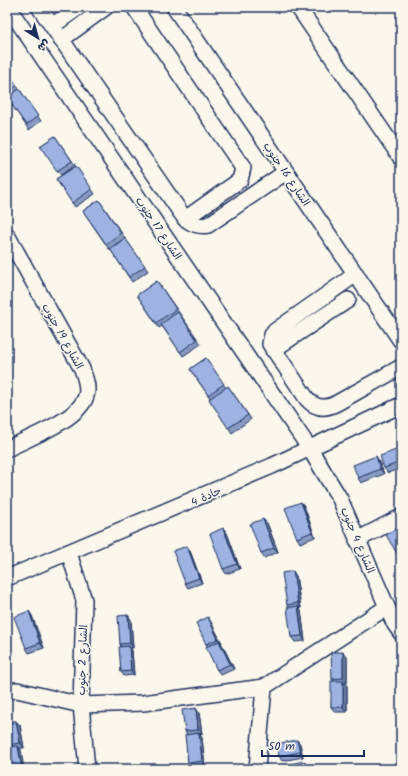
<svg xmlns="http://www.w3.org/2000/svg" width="408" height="776" viewBox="0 0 408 776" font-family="Kalam,'Playpen Sans Arabic',sans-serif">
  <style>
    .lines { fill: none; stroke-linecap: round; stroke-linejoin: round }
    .minor-casing { stroke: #1b2f5e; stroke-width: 18 }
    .minor { stroke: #fbf7ec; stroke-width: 15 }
    .wall { fill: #889ac2; stroke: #1b2f5e }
    .shaded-wall { fill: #6f7d9e; stroke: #1b2f5e }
    .building { fill: #9eb3e1; stroke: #1b2f5e }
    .labels { text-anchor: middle; stroke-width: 3; stroke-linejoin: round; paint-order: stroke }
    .street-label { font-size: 11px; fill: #1b2f5e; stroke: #fbf7ec }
  </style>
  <rect width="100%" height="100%" fill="#fbf7ec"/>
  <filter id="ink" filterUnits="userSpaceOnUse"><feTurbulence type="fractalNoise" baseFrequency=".025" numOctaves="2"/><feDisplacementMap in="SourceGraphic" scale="8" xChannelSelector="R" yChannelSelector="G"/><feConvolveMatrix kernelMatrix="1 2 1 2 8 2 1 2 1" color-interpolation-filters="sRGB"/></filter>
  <g filter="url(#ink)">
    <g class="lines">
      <defs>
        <path id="minor" d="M8 7 310 449 340 499 394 623 401 633
          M39 7 181 213C188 223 196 227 208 225L286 172
          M134 7 243 168 240 180 185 219
          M174 7 401 341
          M298 7 401 158
          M52 26 79 7
          M61 40 106 7
          M7 235 82 369C85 378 89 387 86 396 79 420 28 438 7 449
          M356 274 275 331 272 335 270 344 307 399C316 409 326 409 337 403L401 367
          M273 350 348 300
          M357 540 401 517
          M69 553 84 600 81 705 87 769
          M7 578 272 466 401 405
          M7 691 17 690 81 705 143 703 264 687 387 607
          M257 769 264 687"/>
      </defs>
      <use href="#minor" class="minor-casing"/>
      <use href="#minor" class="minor"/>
    </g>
    <path class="wall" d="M7 71 41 121 29 130 8 99 7 100Z
      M55 136 75 165 61 175 40 146Z
      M76 166 95 194 75 207 56 179Z
      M99 200 125 238 109 249 83 211Z
      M125 238 148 271 132 282 110 249Z
      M157 281 201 344 183 356 162 326 159 328 137 295Z
      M206 358 226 388 228 386 251 419 232 433 209 399 210 398 190 369Z
      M401 448V468L388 473 384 468Z
      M379 461 384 474 361 483 358 478Z
      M301 502 304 506 315 537 300 543 297 538Z
      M263 519 267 523 278 552 264 558 261 553Z
      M223 528 227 533 240 569 226 574 223 569Z
      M190 551 202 583 188 588 185 583Z
      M296 576 301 608H299L301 611 305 641 295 642 291 637 289 608 287 605Z
      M29 611 32 616 44 648 29 653 26 648Z
      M128 615 131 620 133 648H131L132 651 134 675 124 676 121 672V647L120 644Z
      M211 622 234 669 221 675 217 670 206 644Z
      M347 657V683H345L347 686V712H335L331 707 333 681 332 679Z
      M199 713 202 734 200 735 202 738 205 766 191 767 188 763 187 735 185 731Z
      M16 721 20 725 24 748H20L21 750 7 769V722Z
      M297 740 300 744 303 757 282 761 279 756Z"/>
    <path class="shaded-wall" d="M376 456 379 461 384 474 380 469Z
      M301 502 304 506 315 537 312 532Z
      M263 519 267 523 278 552 274 548Z
      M223 528 227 533 240 569 237 564Z
      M187 546 190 551 202 583 199 578Z
      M293 571 296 576 301 608 298 603Z
      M298 606 301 611 305 641 302 636Z
      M29 611 32 616 44 648 40 643Z
      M128 615 131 620 133 648 130 643Z
      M208 617 211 622 222 643 218 639Z
      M219 641 223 646 234 669 230 664Z
      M129 646 132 651 134 675 131 671Z
      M343 652 347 657V683L343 678Z
      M343 681 347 686V712L343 707Z
      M196 708 199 713 202 734 198 730Z
      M16 721 20 725 24 748 20 743Z
      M199 733 202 738 205 766 202 761Z
      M297 740 300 744 303 757 300 752Z
      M18 746 21 750 24 769H22Z
      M304 761 307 766 308 769H305Z"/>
    <path class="building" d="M7 71 17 86 7 93Z
      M19 89 38 116 26 125 7 98Z
      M55 136 72 161 57 171 40 146Z
      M76 166 92 189 72 203 56 179Z
      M99 200 121 233 106 244 83 211Z
      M125 238 145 266 129 277 110 249Z
      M157 281 176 309 156 323 137 295Z
      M178 312 197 340 180 352 161 324Z
      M206 358 224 384 208 395 190 369Z
      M228 386 248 415 228 428 209 399Z
      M401 448V462L384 468 380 456Z
      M376 456 380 469 358 478 353 465Z
      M301 502 312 532 297 538 285 508Z
      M263 519 274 548 261 553 250 524Z
      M223 528 237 564 223 569 210 534Z
      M396 529 401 538V555L399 557 386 535Z
      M187 546 199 578 185 583 173 551Z
      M293 571 298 603 287 605 282 573Z
      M298 606 302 636 291 637 287 608Z
      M29 611 40 643 26 648 14 617Z
      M128 615 130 643 120 644 118 616Z
      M208 617 218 639 206 644 196 623Z
      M219 641 230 664 217 670 206 647Z
      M129 646 131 671 121 672 119 647Z
      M331 652H343V678L332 679Z
      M331 681H343V707H331Z
      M196 708 198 730 185 731 182 710Z
      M16 721 20 743 7 745V722Z
      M199 733 202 761 188 763 185 735Z
      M297 740 300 752 279 756 276 744Z
      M18 746 22 769H7V747Z
      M304 761 305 769H276V767Z"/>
  </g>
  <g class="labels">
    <g class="street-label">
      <text transform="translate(287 174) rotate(56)" y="4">الشارع 16 جنوب</text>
      <text transform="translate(159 228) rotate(56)" y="4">الشارع 17 جنوب</text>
      <text transform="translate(63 336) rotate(61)" y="4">الشارع 19 جنوب</text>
      <text transform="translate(206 496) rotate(-24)" y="4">جادة 4</text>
      <text transform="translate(358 540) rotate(67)" y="4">الشارع 4 جنوب</text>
      <text transform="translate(82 660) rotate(-88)" y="4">الشارع 2 جنوب</text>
    </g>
  </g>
  <rect width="408" height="776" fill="none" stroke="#fbf7ec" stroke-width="24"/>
  <rect x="12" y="12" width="384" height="752" fill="none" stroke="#1b2f5e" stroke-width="1.5" filter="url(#ink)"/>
  <g transform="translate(38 38) rotate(143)" stroke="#fbf7ec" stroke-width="3" paint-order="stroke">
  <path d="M0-3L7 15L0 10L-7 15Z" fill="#1b2f5e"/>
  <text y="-6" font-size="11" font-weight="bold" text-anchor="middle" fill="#1b2f5e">ش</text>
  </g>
  <path d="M262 750v6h102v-6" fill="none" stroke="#1b2f5e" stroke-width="2"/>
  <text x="268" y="750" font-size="12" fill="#1b2f5e" stroke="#fbf7ec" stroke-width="3" paint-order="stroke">50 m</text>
</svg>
